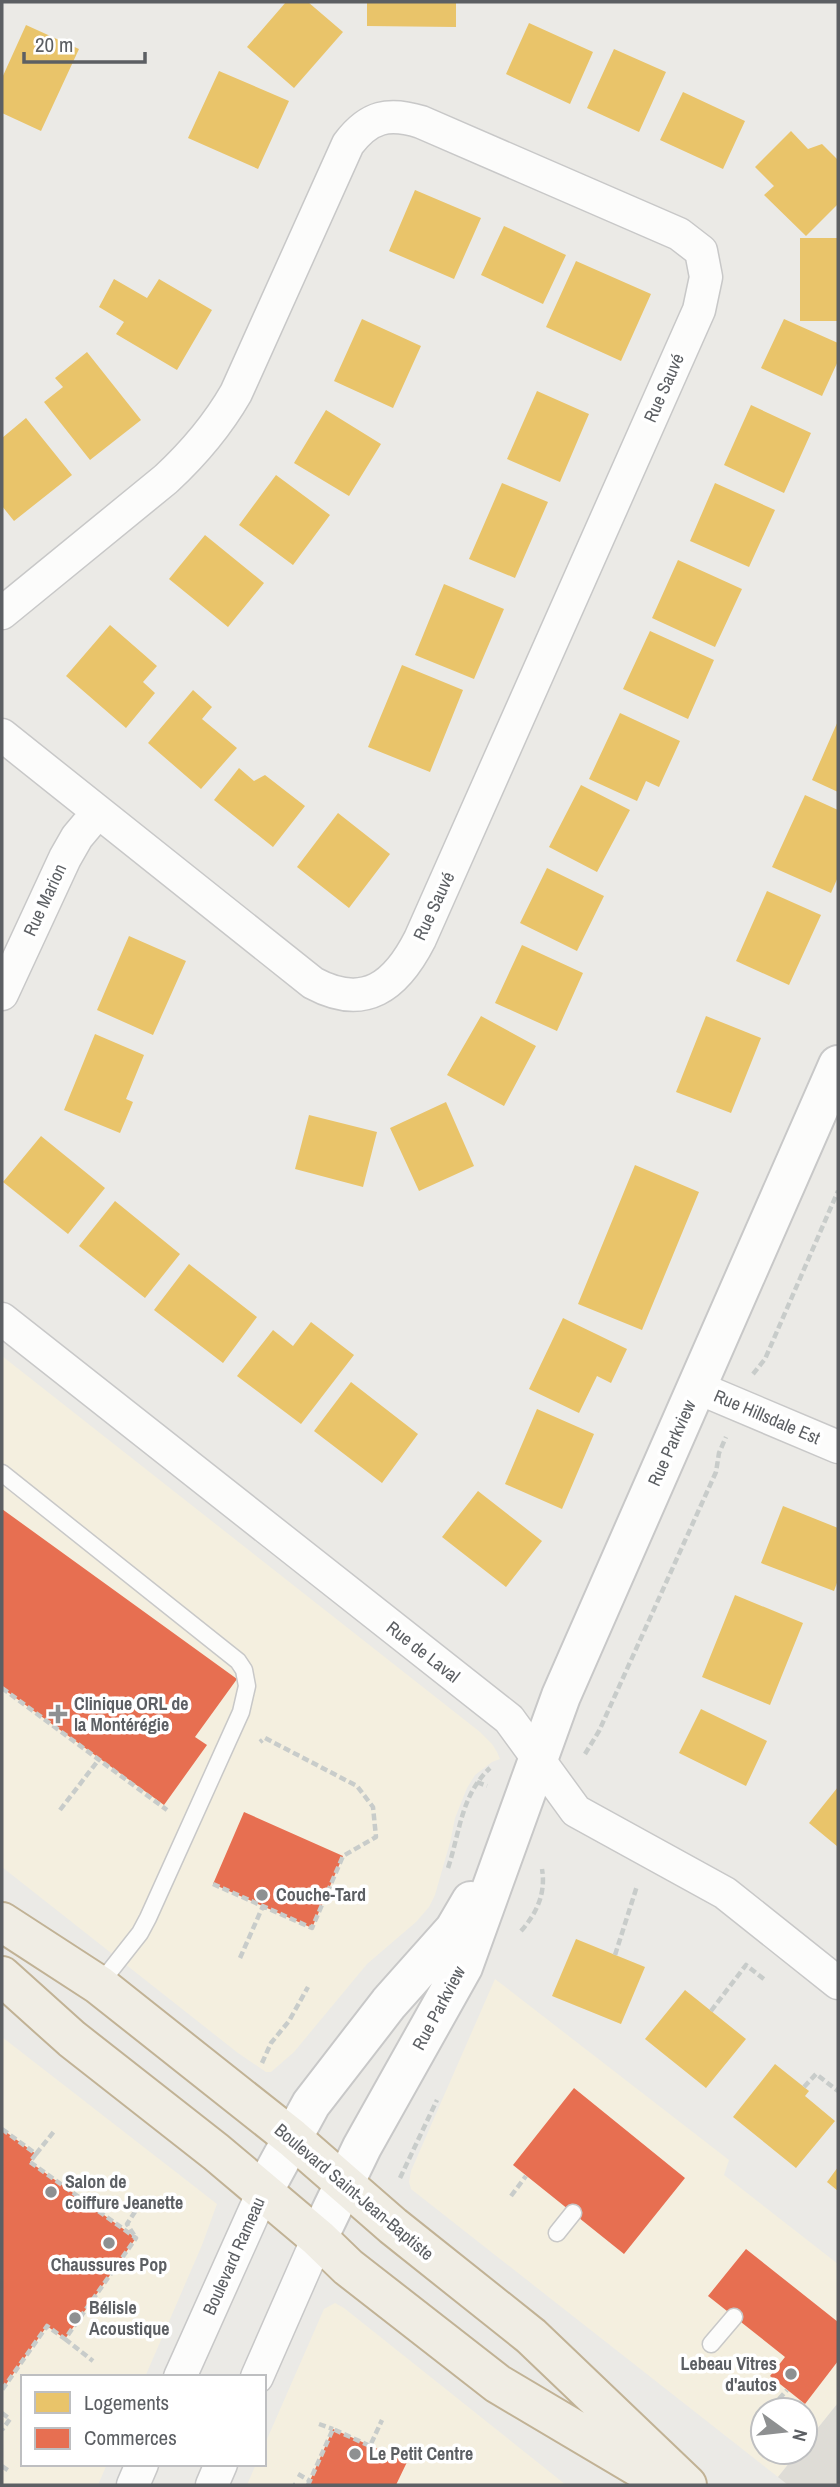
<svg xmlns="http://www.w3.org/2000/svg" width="840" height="2487" viewBox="0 0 840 2487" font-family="'Archivo Narrow',sans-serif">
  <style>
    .commercial { fill: #f4efdf }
    .education { fill: #dedcd6 }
    .homes { fill: #e9c46a }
    .shops { fill: #e76f51 }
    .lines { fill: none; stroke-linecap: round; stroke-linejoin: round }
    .service-casing { stroke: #c8c8c8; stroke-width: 19 }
    .minor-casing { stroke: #c8c8c8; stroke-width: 35 }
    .tertiary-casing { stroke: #c8c8c8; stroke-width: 42 }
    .trunk-casing { stroke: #c1b295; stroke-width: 42 }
    .path { stroke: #c8ccca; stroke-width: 4.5; stroke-dasharray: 7 3.5; stroke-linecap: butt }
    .service { stroke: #fcfcfb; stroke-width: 16 }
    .minor { stroke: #fcfcfb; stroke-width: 32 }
    .tertiary { stroke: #fcfcfb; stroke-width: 38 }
    .trunk { stroke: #f0ede4; stroke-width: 38 }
    .poi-dot { fill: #8e9091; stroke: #fff; stroke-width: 2.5 }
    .labels { text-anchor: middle; stroke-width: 7; stroke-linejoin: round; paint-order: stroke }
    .street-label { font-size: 18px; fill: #5c5f63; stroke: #fff }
    .poi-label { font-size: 18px; font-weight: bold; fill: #5c5f63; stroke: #fff; text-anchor: start }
  </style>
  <rect width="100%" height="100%" fill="#ebeae6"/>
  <path class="commercial" d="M2 1356 480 1732 492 1744 497 1752 500 1759 492 1762 475 1775 467 1788 455 1818 451 1839 435 1895 429 1907 416 1922 367 1964 294 2052 271 2072H266L238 2053 2 1867Z
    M495 1979 729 2160 724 2175 838 2264V2403L805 2444V2410H763V2452H798L778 2477 411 2189 409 2182 411 2171Z
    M2 2037 217 2204 202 2245 145 2377H23V2464H107L98 2485H2Z
    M335 2303 344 2308 566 2485H247L256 2464H264V2446L324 2309Z"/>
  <path class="education" d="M838 2403V2485H788L778 2477 798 2452H805V2444Z"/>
  <path class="homes" d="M286 2H308L343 32 294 88 247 47Z
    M367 2H456V27L367 26Z
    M529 23 593 52 570 104 506 74Z
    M26 25 79 49 41 131 2 113V78Z
    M614 49 666 72 639 132 587 108Z
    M219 71 289 101 258 169 188 138Z
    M683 92 745 121 723 169 660 140Z
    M791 131 808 149 822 144 838 160V204L806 236 764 195 774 186 755 167Z
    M415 190 481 218 454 279 389 251Z
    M504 226 566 255 543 304 481 275Z
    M800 238H838V321H800Z
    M576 261 651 294 621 361 546 327Z
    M114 279 147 298 159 279 212 310 177 370 116 334 124 322 99 307Z
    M362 319 421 346 393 408 334 381Z
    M784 319 838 343V361L822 396 761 368Z
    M87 352 141 420 90 460 44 402 63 387 55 378Z
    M537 391 589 414 560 482 507 459Z
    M751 405 811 433 784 493 724 465Z
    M326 410 381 444 349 496 294 463Z
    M26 418 72 475 14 521 2 506V438Z
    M276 475 330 515 293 565 239 525Z
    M502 483 548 502 515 578 469 559Z
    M715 483 775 510 749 567 690 541Z
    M205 535 264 583 228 627 169 579Z
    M678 560 742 589 715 647 652 618Z
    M444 584 504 609 474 679 415 655Z
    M110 625 157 666 143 682 155 693 126 728 66 676Z
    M650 631 714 660 688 719 623 689Z
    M402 665 463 690 430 772 368 747Z
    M193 690 212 707 202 719 237 748 201 789 148 743Z
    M620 713 680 741 659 787 646 781 637 801 589 779Z
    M838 721V792L812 780Z
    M239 768 254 781 265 775 305 806 273 847 214 800Z
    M581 785 630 810 597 872 549 847Z
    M805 795 838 810V877L831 893 772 867Z
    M338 813 390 854 349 908 297 867Z
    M547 868 604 896 577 951 520 923Z
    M767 891 821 915 789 985 736 961Z
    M129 936 186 961 153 1035 97 1010Z
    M522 945 583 973 557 1031 495 1003Z
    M481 1016 536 1046 504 1106 447 1075Z
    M706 1016 761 1038 731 1113 676 1092Z
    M95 1034 144 1055 126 1099 133 1102 120 1133 64 1110Z
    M446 1102 474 1166 419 1191 390 1128Z
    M309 1115 377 1132 363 1187 295 1169Z
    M41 1136 105 1188 68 1234 3 1182Z
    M635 1165 699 1192 642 1330 578 1304Z
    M115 1201 180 1254 145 1298 79 1246Z
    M189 1264 257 1317 223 1363 154 1310Z
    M563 1318 627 1349 611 1383 597 1376 579 1413 529 1389Z
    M311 1322 354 1355 301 1424 237 1376 273 1330 293 1346Z
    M351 1382 418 1434 382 1483 314 1431Z
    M537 1409 594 1434 562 1509 505 1484Z
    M478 1491 542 1541 506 1587 442 1537Z
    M783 1506 838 1528V1580L834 1591 761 1563Z
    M735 1595 803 1623 770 1705 702 1677Z
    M701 1709 767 1741 746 1786 679 1753Z
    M838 1787V1847L809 1823Z
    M576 1939 645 1967 621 2024 552 1996Z
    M685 1990 746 2039 706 2088 645 2039Z
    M775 2064 809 2091 805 2096 835 2121 796 2168 733 2117Z
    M838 2167V2191L827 2182Z"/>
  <path class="shops" d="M2 1509 237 1679 195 1737 207 1745 164 1805 2 1688Z
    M244 1812 343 1856 312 1928 213 1884Z
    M574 2088 685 2178 624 2254 513 2165Z
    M2 2129 36 2154 30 2162 136 2238 65 2339 47 2326 2 2390Z
    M746 2249 838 2322V2361L805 2404 770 2376 785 2357 708 2296Z
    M333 2429 407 2462 396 2485H308Z"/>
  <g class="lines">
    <defs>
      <path id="service" d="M2 1473 238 1661 244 1670 247 1686 241 1712 148 1918 140 1933 99 1985
        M557 2233 573 2213
        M711 2344 734 2317"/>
      <path id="minor" d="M2 613 166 479C194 453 217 426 236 393L348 144C369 116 389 112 421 122L679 234 701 251 706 277 699 310 420 939C396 986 365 1011 313 983L2 735
        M2 994 65 858 77 837 98 812
        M2 1319 509 1719 576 1811 725 1893 838 1983
        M696 1387 838 1447
        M180 2377 263 2192
        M257 2377 318 2238
        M133 2485 142 2464
        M212 2485 221 2464"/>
      <path id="tertiary" d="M263 2192 311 2104 389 2003 454 1930 471 1901
        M318 2238 362 2147 463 1967 561 1696 838 1065"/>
      <path id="trunk" d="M2 1922 99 1985 292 2138 393 2226 531 2336 687 2485
        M2 1976 72 2039 216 2152 318 2238 348 2267 498 2384 660 2480"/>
    </defs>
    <use href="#service" class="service-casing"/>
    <use href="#minor" class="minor-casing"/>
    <use href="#tertiary" class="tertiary-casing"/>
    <use href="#trunk" class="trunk-casing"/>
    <path class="path" d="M753 1374 765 1359 838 1191
      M2 1688 167 1810
      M585 1754 599 1731 716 1472 719 1453 726 1437
      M477 1782 487 1786
      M60 1810 100 1758
      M448 1868C460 1832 461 1795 490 1768
      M213 1884 312 1928 343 1856 376 1837 373 1807 357 1786 265 1738 260 1742
      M521 1931C537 1913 546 1893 542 1869
      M615 1955 637 1886
      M240 1958 263 1906
      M711 2011 746 1965 765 1980
      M262 2063 271 2043 289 2021 308 1987
      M804 2087 816 2074 838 2091
      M2 2129 36 2154 30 2162 136 2238 65 2339 47 2326 2 2390
      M36 2154 55 2130
      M400 2178 437 2100
      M511 2196 526 2176
      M134 2235 127 2224 142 2201
      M65 2339 93 2361
      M779 2399 787 2390
      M2 2413 10 2419 2 2430
      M319 2424 333 2429
      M2 2466 9 2471
      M298 2474 310 2481
      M293 2485H295
      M308 2485 333 2429 370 2446 382 2420"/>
    <use href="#service" class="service"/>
    <use href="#minor" class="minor"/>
    <use href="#tertiary" class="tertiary"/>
    <use href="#trunk" class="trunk"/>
  </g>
  <g class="poi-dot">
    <path d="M54.5 1703.5h7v7h7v7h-7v7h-7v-7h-7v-7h7z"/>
    <circle cx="262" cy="1895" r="7"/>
    <circle cx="51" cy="2192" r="7"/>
    <circle cx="109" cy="2243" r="7"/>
    <circle cx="75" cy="2318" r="7"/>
    <circle cx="791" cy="2374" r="7"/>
    <circle cx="355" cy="2454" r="7"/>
  </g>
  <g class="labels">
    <g class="street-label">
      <text transform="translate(664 388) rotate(-66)" y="6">Rue Sauvé</text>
      <text transform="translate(45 900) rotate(-65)" y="6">Rue Marion</text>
      <text transform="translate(434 906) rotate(-65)" y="6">Rue Sauvé</text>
      <text transform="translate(767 1417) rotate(23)" y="6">Rue Hillsdale Est</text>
      <text transform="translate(672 1443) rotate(-66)" y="6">Rue Parkview</text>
      <text transform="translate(423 1652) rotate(38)" y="6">Rue de Laval</text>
      <text transform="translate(439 2008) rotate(-62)" y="6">Rue Parkview</text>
      <text transform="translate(354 2192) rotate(40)" y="6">Boulevard Saint-Jean-Baptiste</text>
      <text transform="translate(234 2256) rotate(-66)" y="6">Boulevard Rameau</text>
    </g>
    <g class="poi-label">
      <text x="74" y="1710">Clinique ORL de<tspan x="74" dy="21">la Montérégie</tspan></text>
      <text x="276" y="1901">Couche-Tard</text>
      <text x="65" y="2188">Salon de<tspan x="65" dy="21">coiffure Jeanette</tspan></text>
      <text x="109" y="2271" text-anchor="middle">Chaussures Pop</text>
      <text x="89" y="2314">Bélisle<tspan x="89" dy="21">Acoustique</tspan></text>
      <text x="777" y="2370" text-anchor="end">Lebeau Vitres<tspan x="777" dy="21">d'autos</tspan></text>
      <text x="369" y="2460">Le Petit Centre</text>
    </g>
  </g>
  <rect width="840" height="2487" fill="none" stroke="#5c5f63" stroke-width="7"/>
  <rect x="21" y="2375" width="245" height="91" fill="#ffffff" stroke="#bebfc1" stroke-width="2"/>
  <rect x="35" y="2392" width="35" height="21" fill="#e9c46a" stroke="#bebfc1" stroke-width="2"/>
  <text x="84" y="2410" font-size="21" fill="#5c5f63">Logements</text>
  <rect x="35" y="2428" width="35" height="21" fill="#e76f51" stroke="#bebfc1" stroke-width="2"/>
  <text x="84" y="2445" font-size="21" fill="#5c5f63">Commerces</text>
  <g transform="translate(784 2431) rotate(105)"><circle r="33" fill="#ffffff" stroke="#bebfc1" stroke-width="2"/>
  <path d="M0-5L12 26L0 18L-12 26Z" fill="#8e9091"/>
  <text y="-10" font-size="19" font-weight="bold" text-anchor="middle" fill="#5c5f63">N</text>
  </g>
  <path d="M24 52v10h121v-10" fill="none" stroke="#5c5f63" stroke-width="3.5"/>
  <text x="35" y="52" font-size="21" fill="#5c5f63" stroke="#ffffff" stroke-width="5" paint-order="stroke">20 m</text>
</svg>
